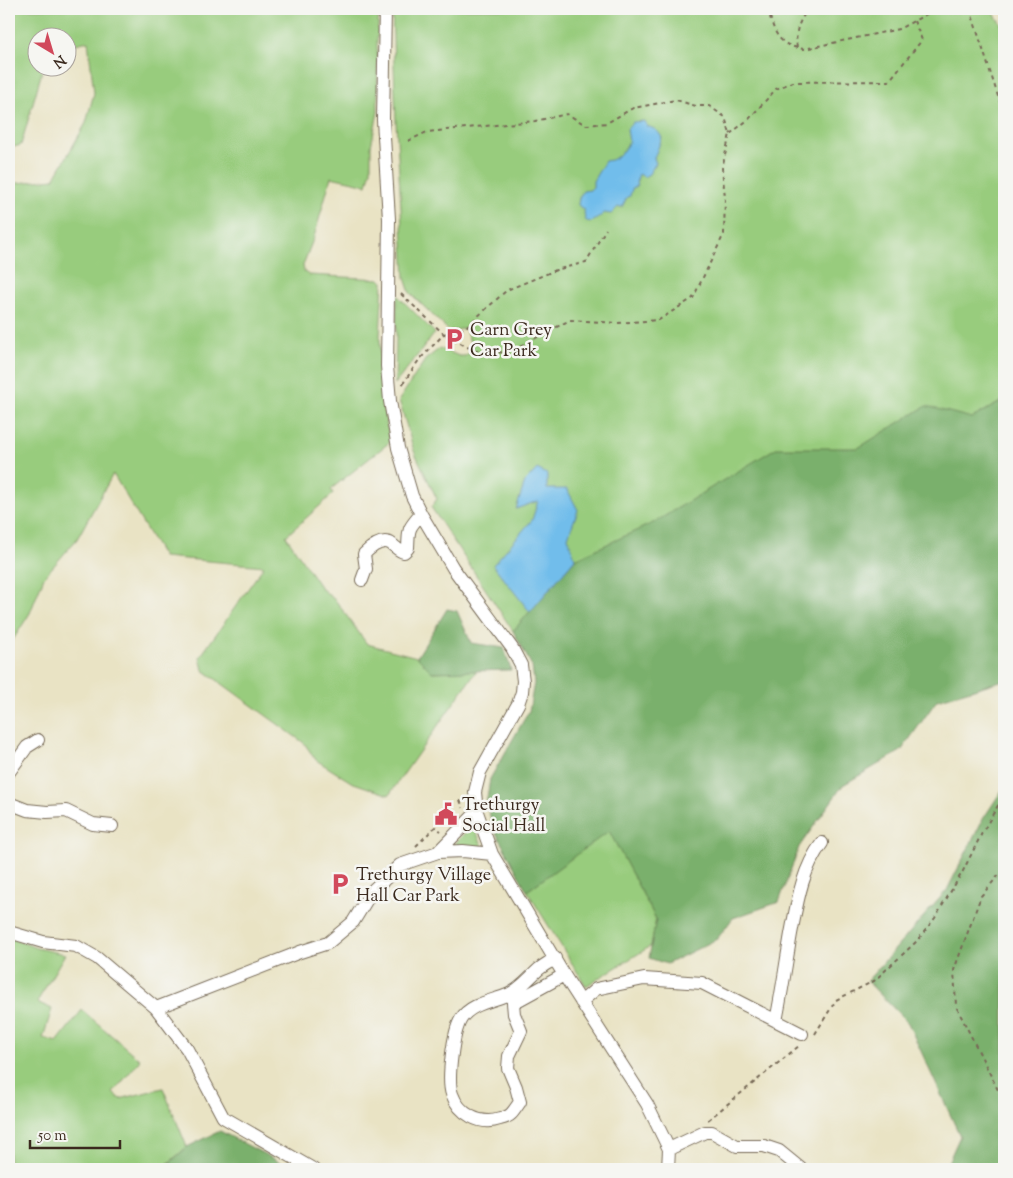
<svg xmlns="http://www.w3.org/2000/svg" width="1013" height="1178" viewBox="0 0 1013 1178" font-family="'Sorts Mill Goudy',serif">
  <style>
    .green { fill: #98cc7d; stroke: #6a7b4e }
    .forest { fill: #7ab06c; stroke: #5a6d45 }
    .water { fill: #71bdeb; stroke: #567484 }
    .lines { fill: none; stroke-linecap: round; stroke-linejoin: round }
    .minor-casing { stroke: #786b58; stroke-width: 14 }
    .path { stroke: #786b58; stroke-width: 2; stroke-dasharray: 4 4; stroke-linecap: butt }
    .minor { stroke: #fff; stroke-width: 12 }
    .labels { text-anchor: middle; stroke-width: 5; stroke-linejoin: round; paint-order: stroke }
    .poi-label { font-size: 18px; fill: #3b2a1e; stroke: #f6f6f2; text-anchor: start }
  </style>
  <rect width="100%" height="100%" fill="#f6f6f2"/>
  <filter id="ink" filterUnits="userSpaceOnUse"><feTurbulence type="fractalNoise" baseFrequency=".02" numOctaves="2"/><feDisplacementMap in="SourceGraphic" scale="10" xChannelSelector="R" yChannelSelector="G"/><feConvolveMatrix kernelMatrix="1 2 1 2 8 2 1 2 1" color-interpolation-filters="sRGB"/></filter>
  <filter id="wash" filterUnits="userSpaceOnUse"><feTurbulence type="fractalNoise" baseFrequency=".0096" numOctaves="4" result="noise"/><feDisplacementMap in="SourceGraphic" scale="20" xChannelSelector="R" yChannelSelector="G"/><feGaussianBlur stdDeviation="1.12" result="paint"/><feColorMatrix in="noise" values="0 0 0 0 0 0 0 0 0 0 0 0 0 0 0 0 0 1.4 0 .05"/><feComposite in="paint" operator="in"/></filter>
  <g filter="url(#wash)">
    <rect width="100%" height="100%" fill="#e9e3c4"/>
    <path class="green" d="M9 9H379L377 43 378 112 371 146V170L367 185 331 177 314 237 303 265 304 272 309 275 380 279 383 282 380 336 381 395 390 442 331 489 333 494 286 536 321 588 336 601 367 644 417 657 432 672 477 670 389 795 351 782 316 760 304 743 203 670 200 657 264 566 163 557 113 474 77 539 44 577 30 613 11 643 9 653V184L54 179 86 123 94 93 88 41 68 46V38H38V68H43L21 145 9 148Z
      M392 9H991L1004 28V480L517 627 513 631 431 507 437 499 414 451 399 400 425 360 440 348 459 356H465L473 350 465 328 450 332 410 293 405 278 396 122Z
      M397 295 435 333 395 384Z
      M473 824 483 847 453 846Z
      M609 830 656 919 651 946 586 986 527 891Z
      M9 937 36 948 65 954 37 1002 52 1009 43 1038 57 1042 82 1010 140 1060 113 1093 120 1099 163 1088 187 1147 165 1166 180 1169H13L9 1167Z"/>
    <path class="forest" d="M1004 400V680L937 700 901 751 843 785 799 847 779 902 733 918 717 939 667 964 649 958 656 919 609 831 527 891 495 831 486 804 490 779 529 711 534 683 532 666 513 631 575 559 655 522 776 448H858L926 406 972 418Z
      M447 609 457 611 471 643 504 648 511 670 432 672 417 657Z
      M1004 787V1169H949L946 1167 960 1136 908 1023 867 981 947 890 983 819Z
      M220 1131 293 1169H180L165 1167 187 1147Z"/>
    <path class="water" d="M644 121 647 126C655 129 658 130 662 138L654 158 656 163 649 174 644 177 639 174 636 183 637 185 632 189 630 196 627 197 622 207H618L611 214 604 213C598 218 592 225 585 220L584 210 578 205 579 198 583 191 590 190 593 187V181L605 161C618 160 622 152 629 142L627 129 633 122Z
      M537 469 547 474V489H567L578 510 568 537 575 559 530 612 493 565 532 520 538 501 516 509 525 482Z"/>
  </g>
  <g filter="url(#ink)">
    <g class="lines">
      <defs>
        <path id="minor" d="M385 9 383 120 389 219 387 366 390 401 398 448 412 496 421 514 453 568 512 648 521 665 523 681 522 692 518 704 480 772 475 792 477 812 492 854 564 975 647 1104 669 1149 668 1169
          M362 580 366 569 364 554C370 548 381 539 390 543 395 546 398 551 404 552L408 548C409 529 407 530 421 514
          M9 772 27 747 38 740
          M9 803 27 810 47 812 66 811 93 824 112 826
          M438 852 477 812
          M9 932 43 942 76 946 97 958 156 1008 187 1049 223 1117 313 1169
          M555 958C550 962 544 965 539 969 529 978 520 990 507 995 492 1001 470 1004 461 1019 453 1032 447 1080 452 1094 459 1114 480 1126 500 1119 504 1118 508 1117 511 1114 514 1111 517 1106 520 1102L516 1087 508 1068 509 1056 521 1031 514 1014 513 1003 564 975
          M581 1002 596 989 644 979 702 983 802 1034
          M156 1008 300 952 328 943 353 922 372 891 400 865 438 852 463 851 492 854
          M776 1021C782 992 786 963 791 934 797 903 802 869 822 843
          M669 1149 705 1132H712L737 1146H764L779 1151 801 1169"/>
      </defs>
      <use href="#minor" class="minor-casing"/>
      <path class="path" d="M768 9C774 33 778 46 804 49L899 29 936 9
        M970 9 1004 115
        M797 48C795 31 798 23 808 9
        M730 134 749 119 776 89 793 82 889 81 922 40 914 21
        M408 141 427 132 535 121 567 114 586 125 607 123 633 108 676 100 696 106H709L725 117 730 134 722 168 725 197 724 234 693 298 659 320 617 323 570 320 507 353 473 350 444 334
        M401 294 444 334 419 360 402 385
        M444 334 465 328 507 290 556 270 586 262 606 229
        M460 800 463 808
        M416 846 435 827 441 831
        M1004 869 981 896 954 970 956 1006 1004 1102
        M815 1034 836 1000 874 981 917 941 935 918 963 871 982 833 1004 795
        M708 1120 799 1046"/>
      <use href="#minor" class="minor"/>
    </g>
  </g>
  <defs>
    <symbol id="parking-bare" viewBox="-9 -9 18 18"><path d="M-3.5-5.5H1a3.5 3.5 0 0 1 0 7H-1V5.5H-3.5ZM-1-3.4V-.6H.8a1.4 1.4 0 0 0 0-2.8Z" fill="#d1495b" stroke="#f6f6f2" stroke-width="2.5" paint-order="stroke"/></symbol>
    <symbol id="civic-bare" viewBox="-9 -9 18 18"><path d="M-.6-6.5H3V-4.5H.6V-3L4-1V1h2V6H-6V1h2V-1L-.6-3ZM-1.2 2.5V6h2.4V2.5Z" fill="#d1495b" stroke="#f6f6f2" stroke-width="2.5" paint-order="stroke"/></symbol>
  </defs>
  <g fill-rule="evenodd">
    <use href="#parking-bare" x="438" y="323" width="32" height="32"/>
    <use href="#civic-bare" x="430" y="798" width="32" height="32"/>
    <use href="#parking-bare" x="324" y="868" width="32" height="32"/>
  </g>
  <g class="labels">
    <g class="poi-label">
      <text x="470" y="335">Carn Grey<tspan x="470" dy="21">Car Park</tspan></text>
      <text x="462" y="810">Trethurgy<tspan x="462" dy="21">Social Hall</tspan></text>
      <text x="356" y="880">Trethurgy Village<tspan x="356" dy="21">Hall Car Park</tspan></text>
    </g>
  </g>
  <rect width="1013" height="1178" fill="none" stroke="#f6f6f2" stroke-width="30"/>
  <g transform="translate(52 52) rotate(142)"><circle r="24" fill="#f6f6f2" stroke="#aba49d"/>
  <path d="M0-4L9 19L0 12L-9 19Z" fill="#d1495b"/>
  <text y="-8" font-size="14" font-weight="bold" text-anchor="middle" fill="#3b2a1e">N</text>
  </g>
  <path d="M30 1140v8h90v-8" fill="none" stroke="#3b2a1e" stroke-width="2.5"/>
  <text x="38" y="1140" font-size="15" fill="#3b2a1e" stroke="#f6f6f2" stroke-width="4" paint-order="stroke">50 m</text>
</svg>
